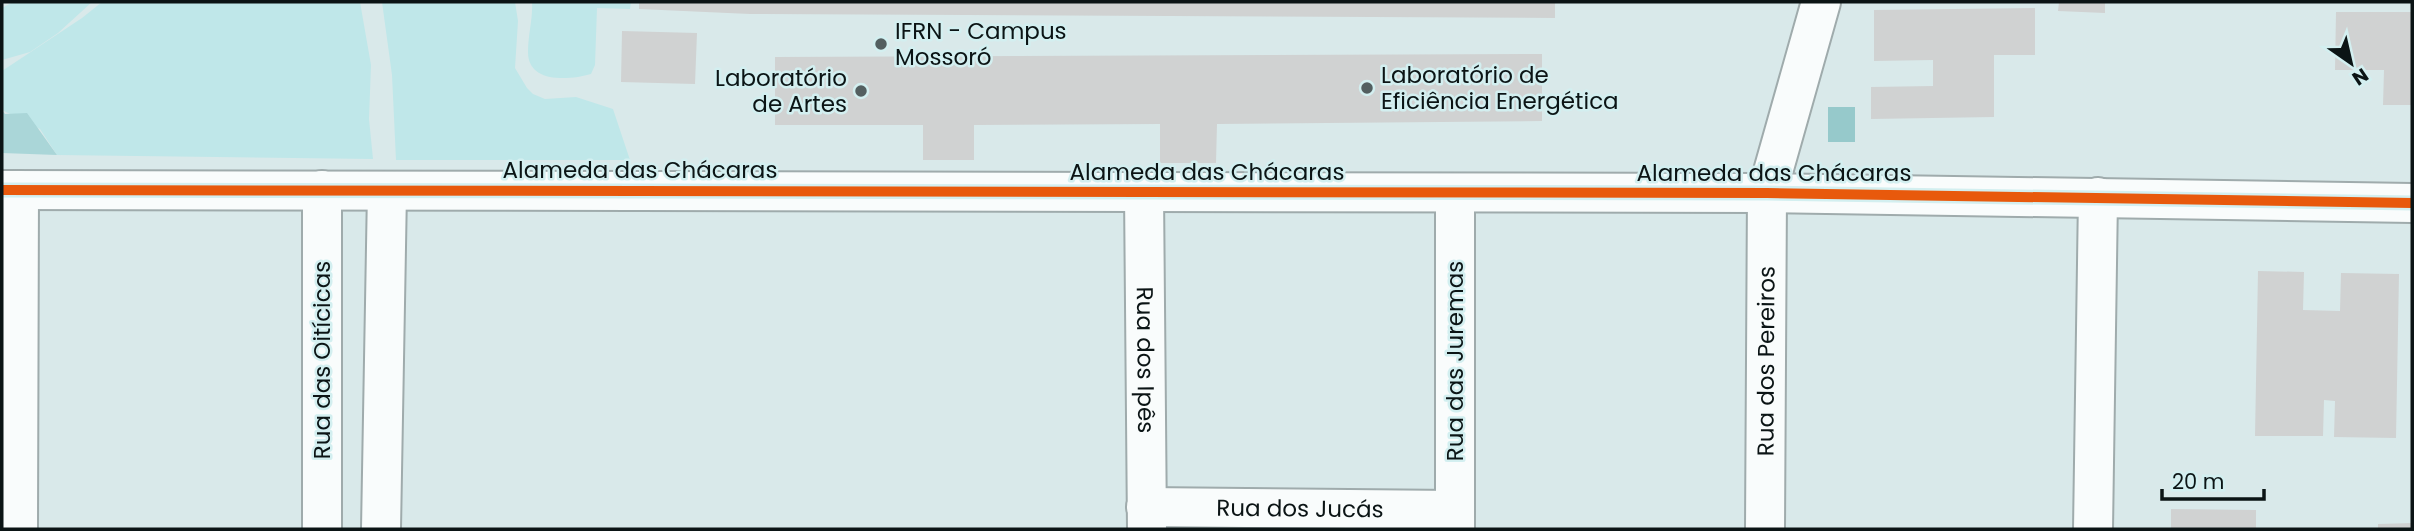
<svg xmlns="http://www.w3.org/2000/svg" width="2414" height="531" viewBox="0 0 2414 531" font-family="Poppins,sans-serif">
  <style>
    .green { fill: #bfe7e9 }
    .forest { fill: #aad6d8 }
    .water { fill: #96c9cb }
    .building { fill: #d0d2d2 }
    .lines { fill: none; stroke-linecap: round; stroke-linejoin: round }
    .minor-casing { stroke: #9fabac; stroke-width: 42 }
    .minor { stroke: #f9fcfc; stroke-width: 38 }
    .cycleway-casing { stroke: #d3eff0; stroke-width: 15 }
    .cycleway { stroke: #e8590c; stroke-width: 10 }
    .poi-dot { fill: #535f60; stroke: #d3eff0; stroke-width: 2.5 }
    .labels { text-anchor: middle; stroke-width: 5; stroke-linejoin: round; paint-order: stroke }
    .poi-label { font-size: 23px; fill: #0b1415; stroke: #d3eff0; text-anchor: start }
    .street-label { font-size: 23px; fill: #0b1415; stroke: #d3eff0 }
  </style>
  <rect width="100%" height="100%" fill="#d9e9ea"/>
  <path class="green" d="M13 2H92L58 33 30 52 2 60V8Z
    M102 2H360L371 65 369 119 373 159 57 155 40 129 2 110V71L82 18Z
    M382 2H515L518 21 515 68 527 88 533 94 545 99 576 97 613 109 630 160H396L392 75Z
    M532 2H631L630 9 597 8 595 65 591 74C570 80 528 84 528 52 528 35 533 18 532 2Z"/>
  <path class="forest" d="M2 110 5 114 27 113 57 155 2 153Z"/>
  <path class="water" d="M1828 107H1855V142H1828Z"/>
  <path class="building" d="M639 2H1555V18L750 14 639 9Z
    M2059 2H2105V13L2058 11Z
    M2035 8V55H1994V117L1871 119V87L1933 86V60L1874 61V10Z
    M2336 12H2412V105H2383L2384 70H2335Z
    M622 31 697 33 695 84 621 82Z
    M1542 54V121L1217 124 1216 163H1160V124L974 125V160H923V125H775V57Z
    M2258 271 2304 272 2303 310 2340 311 2341 273 2399 274 2396 438 2334 437 2335 401 2324 400 2323 436H2255Z
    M2171 509 2256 510V529H2171Z
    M2412 523V529H2378V524Z"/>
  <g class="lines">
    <defs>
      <g id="minor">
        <path d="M2 190 1767 193 2412 203"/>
        <path id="s1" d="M1144 192 1147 529"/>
        <path d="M1455 193V529"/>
        <path id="s2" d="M1146 507 1455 510"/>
        <path d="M18 529 19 190"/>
        <path d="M322 529V190"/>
        <path d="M381 529 387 191"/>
        <path id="s3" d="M1765 529 1767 193 1821 2"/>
        <path d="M2093 529 2098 197"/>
      </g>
    </defs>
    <use href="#minor" class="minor-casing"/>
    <use href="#minor" class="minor"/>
    <defs>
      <path id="cycleway" d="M2 190 1767 193 2412 203"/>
    </defs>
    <use href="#cycleway" class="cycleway-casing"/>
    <use href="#cycleway" class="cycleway"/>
  </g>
  <g class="poi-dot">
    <circle cx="881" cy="44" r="7"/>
    <circle cx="1367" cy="88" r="7"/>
    <circle cx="861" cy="91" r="7"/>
  </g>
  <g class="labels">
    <g class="poi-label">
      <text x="895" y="39">IFRN - Campus<tspan x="895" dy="26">Mossoró</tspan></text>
      <text x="1381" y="83">Laboratório de<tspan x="1381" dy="26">Eficiência Energética</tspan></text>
      <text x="847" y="86" text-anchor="end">Laboratório<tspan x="847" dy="26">de Artes</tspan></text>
    </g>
    <g class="street-label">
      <text x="640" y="178">Alameda das Chácaras</text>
      <text x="1207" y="180">Alameda das Chácaras</text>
      <text x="1774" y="181">Alameda das Chácaras</text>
      <text transform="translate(322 360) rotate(-90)" y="8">Rua das Oitícicas</text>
      <text dy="8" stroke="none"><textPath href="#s1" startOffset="168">Rua dos Ipês</textPath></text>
      <text transform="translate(1455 361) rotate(-90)" y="8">Rua das Juremas</text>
      <text dy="8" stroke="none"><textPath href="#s3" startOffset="168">Rua dos Pereiros</textPath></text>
      <text dy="8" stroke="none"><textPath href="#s2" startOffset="154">Rua dos Jucás</textPath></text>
    </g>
  </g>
  <rect width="2414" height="531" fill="none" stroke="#0b1415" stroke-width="7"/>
  <g transform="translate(2351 63) rotate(146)" stroke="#d3eff0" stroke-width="5" paint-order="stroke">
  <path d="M0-5L12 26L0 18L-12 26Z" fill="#0b1415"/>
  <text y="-10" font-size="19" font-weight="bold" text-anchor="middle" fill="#0b1415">N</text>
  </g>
  <path d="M2162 489v10h102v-10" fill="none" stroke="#0b1415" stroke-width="3.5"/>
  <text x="2172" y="489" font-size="21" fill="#0b1415" stroke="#d3eff0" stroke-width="5" paint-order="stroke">20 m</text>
</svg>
